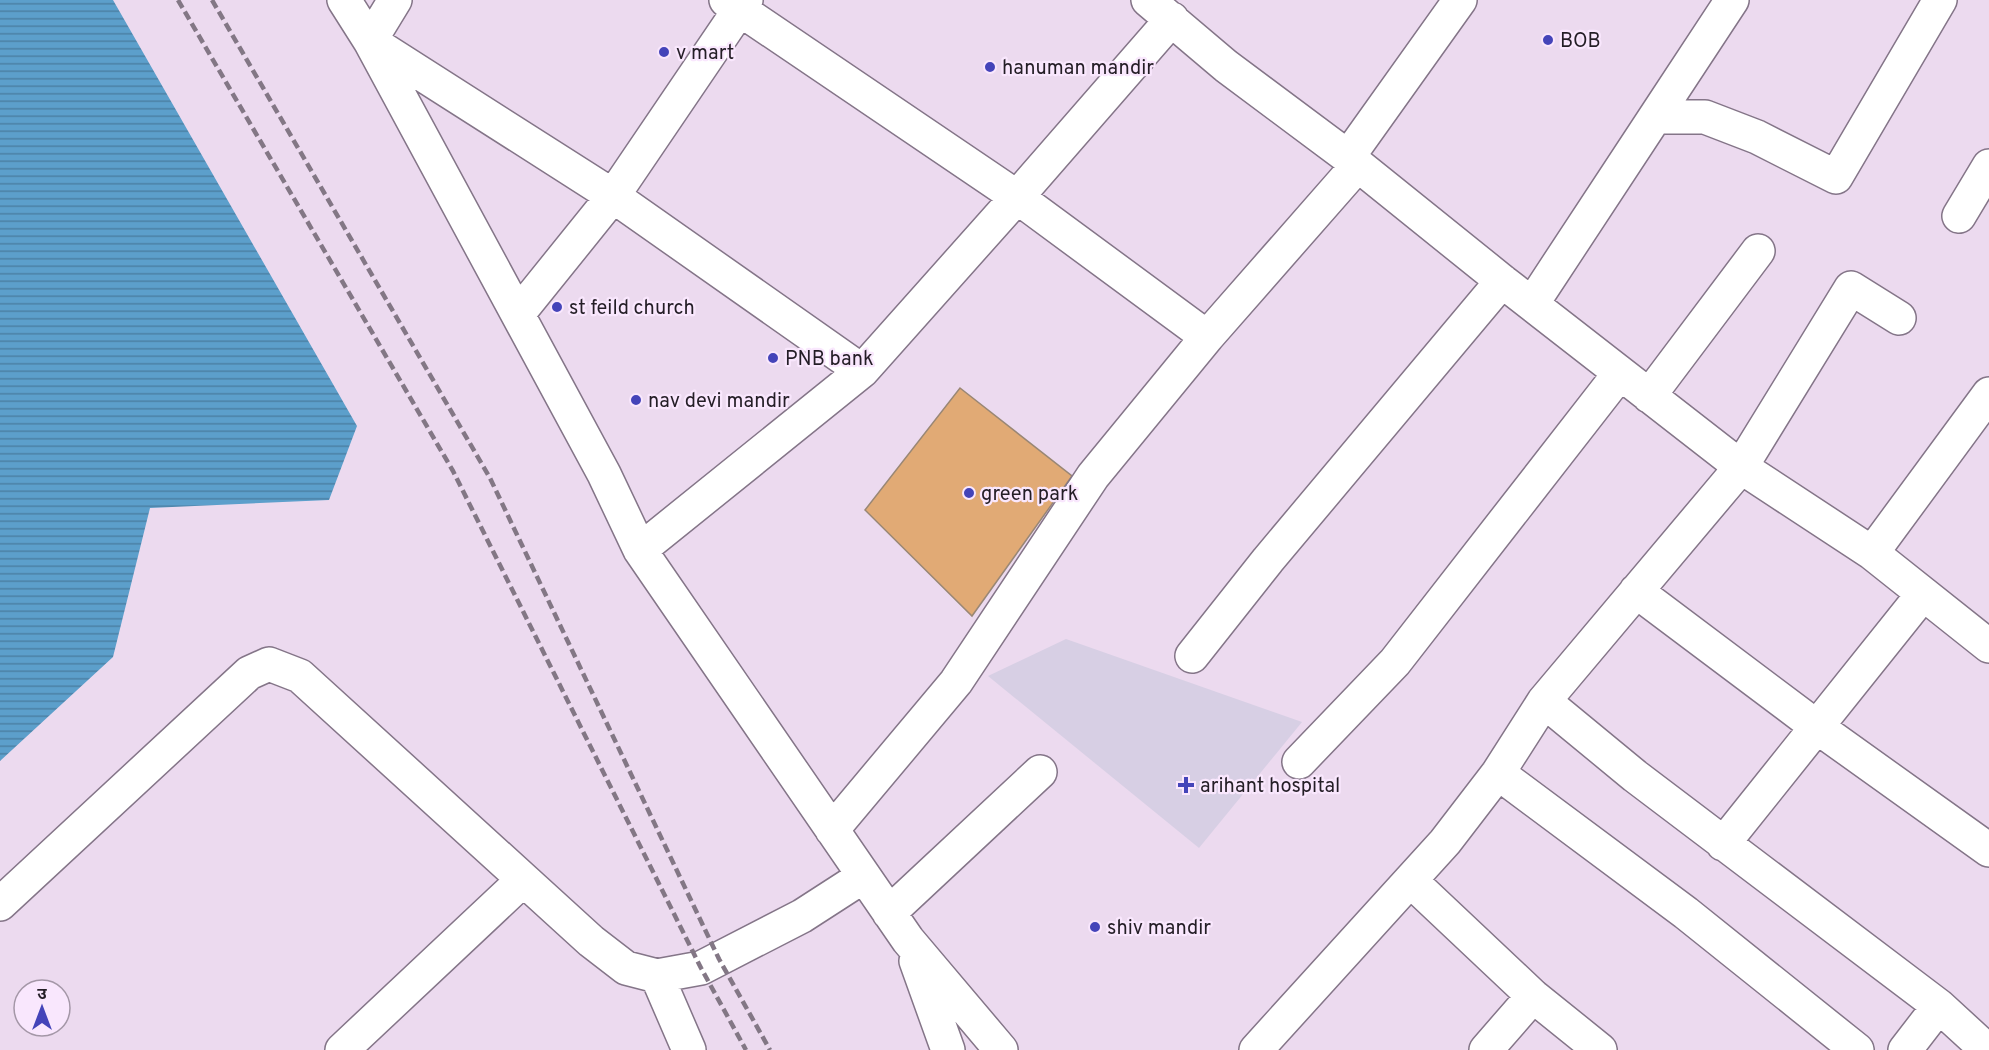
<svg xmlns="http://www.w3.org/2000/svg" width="1989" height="1050" viewBox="0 0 1989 1050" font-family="Overpass,'Noto Sans Devanagari',sans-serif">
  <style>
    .medical { fill: #d7cfe4 }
    .water { fill: url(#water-rules) }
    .building { fill: #e1aa75; stroke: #998775; stroke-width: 1.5 }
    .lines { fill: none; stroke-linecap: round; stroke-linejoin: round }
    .minor-casing { stroke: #847588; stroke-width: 36 }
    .minor { stroke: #fff; stroke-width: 33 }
    .rail { stroke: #837785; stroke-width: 4.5; stroke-dasharray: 9 4.5; stroke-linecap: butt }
    .poi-dot { fill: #4444b9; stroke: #f9e7fd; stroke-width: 2 }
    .labels { text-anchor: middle; stroke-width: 4.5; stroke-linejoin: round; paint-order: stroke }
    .poi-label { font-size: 20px; fill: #241e26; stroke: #f9e7fd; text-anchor: start }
  </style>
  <defs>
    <pattern id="water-rules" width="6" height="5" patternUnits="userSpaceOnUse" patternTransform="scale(1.5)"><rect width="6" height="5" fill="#5c9fcb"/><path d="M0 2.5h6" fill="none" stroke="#4c81a5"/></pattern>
  </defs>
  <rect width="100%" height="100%" fill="#ecdaef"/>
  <path class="medical" d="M1066 639 1302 722 1199 848 988 676Z"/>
  <path class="water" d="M0 0H113L357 426 329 500 150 508 113 657 0 761Z"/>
  <path class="building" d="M960 388 1072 476 972 616 865 510Z"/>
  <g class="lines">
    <defs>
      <path id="minor" d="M344 0 370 41 604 474 640 550 908 940 1001 1050
        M395 0 370 41 613 196 862 371
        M726 0 1017 197 1172 19
        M1148 0 1226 66 1348 157 1502 281 1741 467 1872 553 1989 646
        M1655 117 1732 0
        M1348 157 1460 0
        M1959 216 1989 166
        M1532 304 1655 117H1705L1757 137 1836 177 1940 0
        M518 314 613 196 746 0
        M1649 396 1758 251
        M640 550 862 371 1017 197 1207 337 1357 166
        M1872 553 1989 394
        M1636 591 1817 727 1989 850
        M1192 656 1268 560 1502 281
        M1544 701 1635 776 1939 1006
        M1299 762 1395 662 1620 373
        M1498 773 1686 913 1857 1050
        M832 830 956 682 1093 476 1207 337
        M1723 844 1923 594
        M1411 881 1533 996 1600 1050
        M0 904 249 673 269 664 300 676 591 941 626 968 657 976 701 968 802 916 864 876
        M889 913 1040 772
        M916 961 948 1050
        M657 976 689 1050
        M342 1050 523 880
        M1256 1050 1445 842 1498 773 1544 701 1741 467 1851 288 1899 318
        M1486 1050 1533 996
        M1905 1050 1939 1006 1987 1050"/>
    </defs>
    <use href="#minor" class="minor-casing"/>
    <use href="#minor" class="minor"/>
    <path class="rail" d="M178 0 453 471 701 968 746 1050
      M212 0 490 478 719 959 770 1050"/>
  </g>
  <g class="poi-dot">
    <circle cx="1548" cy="40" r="6"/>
    <circle cx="664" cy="52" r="6"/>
    <circle cx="990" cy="67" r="6"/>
    <circle cx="557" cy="307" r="6"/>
    <circle cx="773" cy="358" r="6"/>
    <circle cx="636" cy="400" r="6"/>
    <circle cx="969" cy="493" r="6"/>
    <path d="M1183 776h6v6h6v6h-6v6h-6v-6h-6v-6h6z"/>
    <circle cx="1095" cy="927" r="6"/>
  </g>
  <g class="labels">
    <g class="poi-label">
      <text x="1560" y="47">BOB</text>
      <text x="676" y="59">v mart</text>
      <text x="1002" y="74">hanuman mandir</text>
      <text x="569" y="314">st feild church</text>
      <text x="785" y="365">PNB bank</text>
      <text x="648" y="407">nav devi mandir</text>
      <text x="981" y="500">green park</text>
      <text x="1200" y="792">arihant hospital</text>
      <text x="1107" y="934">shiv mandir</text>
    </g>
  </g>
  <g transform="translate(42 1008)"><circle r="28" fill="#f9e7fd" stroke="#a497a7" stroke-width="1.5"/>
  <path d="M0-4.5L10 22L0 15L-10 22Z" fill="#4444b9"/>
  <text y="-9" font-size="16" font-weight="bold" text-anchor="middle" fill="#241e26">उ</text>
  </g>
</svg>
